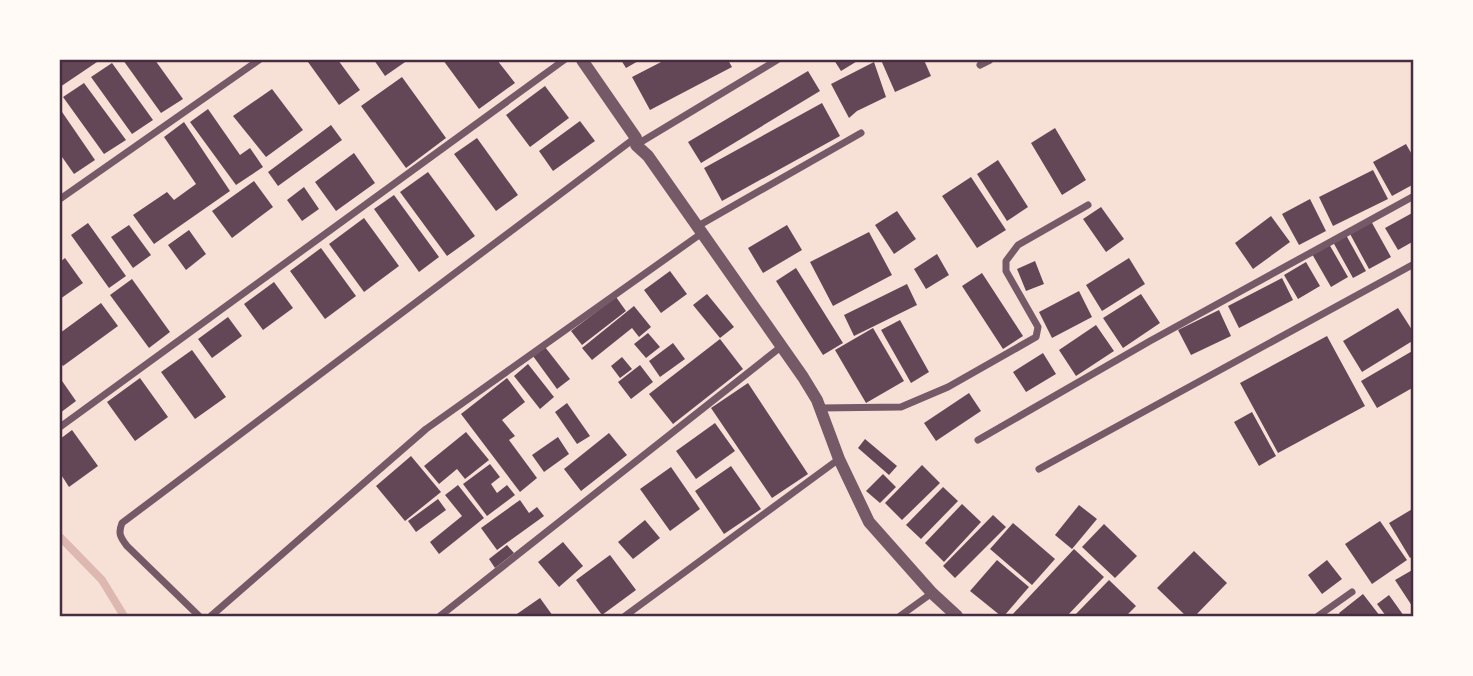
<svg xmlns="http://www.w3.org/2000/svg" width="1473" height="676" viewBox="0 0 1473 676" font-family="Helvetica,sans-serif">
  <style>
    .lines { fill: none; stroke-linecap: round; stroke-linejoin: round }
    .stream { stroke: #dcb8b0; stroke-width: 8 }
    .building { fill: #644757 }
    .minor { stroke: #755966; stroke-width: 7 }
    .tertiary { stroke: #755966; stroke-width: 12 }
    .neatline { fill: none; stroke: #4a2c40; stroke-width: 2.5 }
  </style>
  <rect width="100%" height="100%" fill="#f7e1d7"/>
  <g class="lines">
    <path class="stream" d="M60 537 102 580 124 616"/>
  </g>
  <path class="building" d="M60 60H100L60 87Z
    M123 60H155L183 99 161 113Z
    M311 60H338L360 90 339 105 308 62Z
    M374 60H408L385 76Z
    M443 60H497L515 83 479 109Z
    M621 60H640L626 68Z
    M665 60H728L732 67 650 110 632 77Z
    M834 60H859L841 71Z
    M881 60H924L931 76 895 92Z
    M874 62 886 97 857 111 849 118 831 84Z
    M112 63 153 120 132 134 91 77Z
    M808 71 820 91 701 163 688 142Z
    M402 77 446 138 406 168 361 106Z
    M84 83 126 140 104 154 63 97Z
    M545 86 569 118 530 147 506 115Z
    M272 89 303 130 266 157 233 116Z
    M822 103 840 136 722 201 704 168Z
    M60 109 95 160 74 174 60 154Z
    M208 109 240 155 250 148 263 167 236 185 190 122Z
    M580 121 595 141 553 171 539 151Z
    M184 122 230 191 154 244 133 215 167 192 174 200 196 184 164 137Z
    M331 125 342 140 278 186 268 172Z
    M1055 128 1086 180 1062 195 1031 143Z
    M477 138 518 195 496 211 454 154Z
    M1406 144 1414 158V184L1392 196 1373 162Z
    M354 153 375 183 336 211 315 182Z
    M998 160 1028 207 1007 221 977 174Z
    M1373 170 1388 199 1333 226 1319 197Z
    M428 172 475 236 447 256 400 192Z
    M971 177 1006 230 977 248 942 196Z
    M254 181 273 207 232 238 212 211Z
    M304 187 319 209 302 221 287 200Z
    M394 195 439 257 419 272 374 209Z
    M1310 199 1326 231 1299 245 1282 214Z
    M1101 207 1124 239 1106 252 1083 219Z
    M897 211 916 239 894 254 875 225Z
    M1414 212V241L1398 250 1385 228Z
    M1271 216 1290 242 1253 269 1235 243Z
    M364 218 399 266 364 292 329 244Z
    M1371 221 1391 257 1369 269 1349 232Z
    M88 223 126 276 109 288 71 235Z
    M129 225 151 255 133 268 111 237Z
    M787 225 802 250 763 273 748 248Z
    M189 230 206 254 186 270 168 245Z
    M869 232 892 275 833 306 810 262Z
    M1346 235 1366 271 1353 278 1333 242Z
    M1329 244 1348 277 1331 287 1312 254Z
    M321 248 356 296 325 319 290 271Z
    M937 254 949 275 926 289 914 269Z
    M65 258 83 283 60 299V262Z
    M1129 258 1145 284 1102 311 1086 285Z
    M1035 261 1044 284 1026 291 1017 269Z
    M1306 262 1320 286 1298 299 1284 275Z
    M796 268 843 343 823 355 776 281Z
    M670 271 687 294 661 313 644 290Z
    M982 273 1023 336 1003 349 962 286Z
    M1282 278 1293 300 1239 328 1228 306Z
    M132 279 170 332 149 348 110 295Z
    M274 282 293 308 263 330 244 304Z
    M907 284 917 305 854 336 844 315Z
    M1079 291 1092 317 1052 338 1039 312Z
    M707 294 734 327 720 338 693 305Z
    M1141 294 1160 323 1123 348 1103 318Z
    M616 297 626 311 582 345 571 331Z
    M101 303 118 326 63 366 60 362V333Z
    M634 306 651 327 639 337 632 328 592 360 582 348Z
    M1398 308 1414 333V340L1362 372 1343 341Z
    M1219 310 1231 336 1191 355 1178 330Z
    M228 317 242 336 212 358 198 339Z
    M900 320 929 372 911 383 881 330Z
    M1096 325 1114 351 1076 376 1059 350Z
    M873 328 904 381 866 403 835 350Z
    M648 333 660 347 646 358 634 344Z
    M1327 336 1365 406 1278 453 1240 383Z
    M720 339 743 369 673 424 649 394Z
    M673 343 685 359 660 377 649 361Z
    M545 347 570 379 557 389 533 356Z
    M192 350 226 397 195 419 161 372Z
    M1414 350V387L1377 408 1361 381Z
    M1043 353 1056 374 1026 392 1013 372Z
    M622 357 632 369 620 378 611 366Z
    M528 364 554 397 540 409 514 376Z
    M640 365 653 382 631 399 618 382Z
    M60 378 76 401 60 413Z
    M140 378 168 417 135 441 107 402Z
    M507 378 525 402 502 420 515 436 509 440 537 478 520 492 461 414Z
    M748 383 808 474 772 498 711 408Z
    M969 393 981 411 936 441 924 423Z
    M567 403 590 436 577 444 555 412Z
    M1252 412 1276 456 1259 466 1234 422Z
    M715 423 735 451 696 479 676 451Z
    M72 430 98 466 69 487 60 473V439Z
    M466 432 489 460 465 479 457 469 439 484 424 466Z
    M609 433 627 455 581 491 564 469Z
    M558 437 569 454 544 472 532 455Z
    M865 439 897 466 889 475 858 448Z
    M411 456 441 492 405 521 376 486Z
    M490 464 500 477 491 484 497 493 507 485 515 495 487 516 463 484Z
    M922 465 940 483 902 520 885 503Z
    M731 466 761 509 724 534 695 491Z
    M671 467 700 509 670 531 640 489Z
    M883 474 896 487 880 503 866 491Z
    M458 485 484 518 439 554 430 542 462 516 445 495Z
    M943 487 958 501 921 539 906 525Z
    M438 499 446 510 416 532 408 521Z
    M520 500 529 513 537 507 544 516 497 550 481 528Z
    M962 504 981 522 944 562 925 543Z
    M1079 505 1097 519 1072 549 1055 535Z
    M1414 508V556L1410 558 1389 523Z
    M993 515 1006 527 955 578 943 566Z
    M645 520 660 538 633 559 618 542Z
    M1380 521 1407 560 1372 584 1345 544Z
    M1013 523 1055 559 1032 585 990 549Z
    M1104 524 1137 556 1115 578 1082 547Z
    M563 542 583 566 559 587 538 562Z
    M507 545 514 553 495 568 489 559Z
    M1074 549 1104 577 1067 616H1011Z
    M1194 551 1227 583 1195 616H1186L1157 588Z
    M610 555 636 590 602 615 576 580Z
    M997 560 1029 587 1004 616H1001L970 591Z
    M1327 560 1342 579 1322 594 1308 575Z
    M1414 569V609L1395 580Z
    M1109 580 1136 606 1126 616H1074Z
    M1363 594 1380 616H1341L1339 613Z
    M1389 595 1404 616H1386L1377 604Z
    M540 598 553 616H514Z"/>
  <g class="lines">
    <path class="minor" d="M980 65 990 60
      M636 145 777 60
      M60 199 259 60
      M698 226 861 133
      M820 408 901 407 948 387 1036 337 1038 327 1006 271V261L1018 245 1088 205
      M60 427 564 60
      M978 440 1150 341 1414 196
      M1039 469 1414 264
      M199 616 127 546C120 537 118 533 122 523L635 138
      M211 616 426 429 702 233
      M440 616 782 346
      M625 616 839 459
      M900 616 932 593
      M1318 616 1352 592"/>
    <path class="tertiary" d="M582 60 636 138V145L648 156 803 377 817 400 839 459 869 522 932 593 957 616"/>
  </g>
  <rect width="1473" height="676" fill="none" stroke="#fffaf5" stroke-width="122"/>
  <rect x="61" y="61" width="1351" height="554" class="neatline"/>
</svg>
